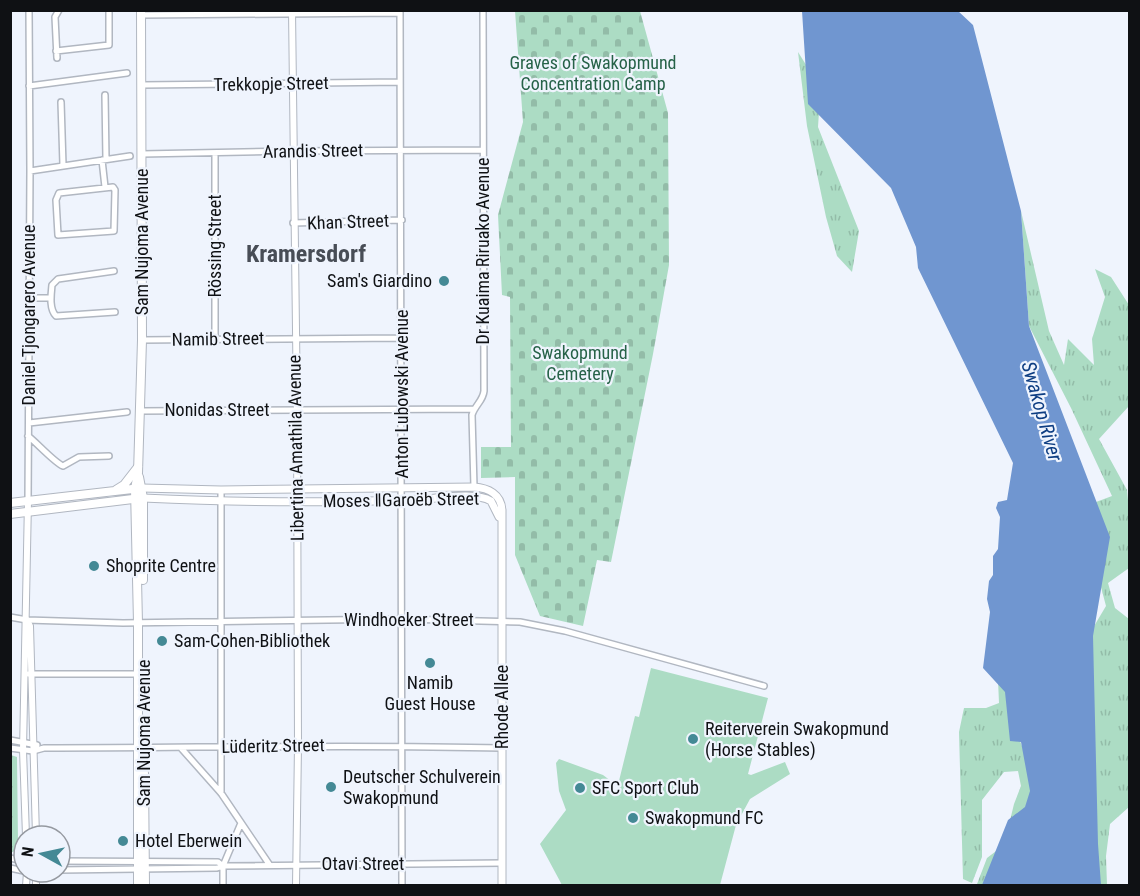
<svg xmlns="http://www.w3.org/2000/svg" width="1140" height="896" viewBox="0 0 1140 896" font-family="'Roboto Condensed',sans-serif">
  <style>
    .grass { fill: url(#grass-tufts) }
    .cemetery { fill: url(#cemetery-stones) }
    .pitch { fill: #acdcc4 }
    .water { fill: #7096d0 }
    .lines { fill: none; stroke-linecap: round; stroke-linejoin: round }
    .minor-casing { stroke: #b1b7c1; stroke-width: 8 }
    .tertiary-casing { stroke: #b1b7c1; stroke-width: 8 }
    .secondary-casing { stroke: #b1b7c1; stroke-width: 9 }
    .primary-casing { stroke: #b1b7c1; stroke-width: 10 }
    .trunk-casing { stroke: #b1b7c1; stroke-width: 10 }
    .minor { stroke: #fff; stroke-width: 5 }
    .tertiary { stroke: #fff; stroke-width: 6 }
    .secondary { stroke: #fff; stroke-width: 7 }
    .primary { stroke: #fff; stroke-width: 8 }
    .trunk { stroke: #fff; stroke-width: 8 }
    .poi-dot { fill: #448995; stroke: #eff4fd; stroke-width: 2 }
    .labels { text-anchor: middle; stroke-width: 4.5; stroke-linejoin: round; paint-order: stroke }
    .park-label { font-size: 18px; fill: #266248; stroke: #eff4fd }
    .street-label { font-size: 18px; fill: #0f1114; stroke: #eff4fd }
    .poi-label { font-size: 18px; fill: #0f1114; stroke: #eff4fd; text-anchor: start }
    .water-label { font-size: 20px; font-style: italic; fill: #0d3d82; stroke: #eff4fd }
    .district-label { font-size: 24px; font-weight: bold; fill: #484d56; stroke: #eff4fd }
  </style>
  <defs>
    <pattern id="grass-tufts" width="24" height="20" patternUnits="userSpaceOnUse" patternTransform="scale(1.5)"><rect width="24" height="20" fill="#acdcc4"/><path d="M3 7l-1-3M5 7V3M7 7l1-3M15 17l-1-3M17 17v-4M19 17l1-3" fill="none" stroke="#93bca8"/></pattern>
    <pattern id="cemetery-stones" width="16" height="16" patternUnits="userSpaceOnUse" patternTransform="scale(1.5)"><rect width="16" height="16" fill="#acdcc4"/><path d="M2 7V4a2 2 0 0 1 4 0v3zM10 15v-3a2 2 0 0 1 4 0v3z" fill="#93bca8"/></pattern>
  </defs>
  <rect width="100%" height="100%" fill="#eff4fd"/>
  <path class="grass" d="M798 52 813 76 820 97 818 127 859 231 852 272 837 256 826 217 807 126Z
    M1021 211 1049 331 1064 365 1068 339 1094 365 1092 339 1105 297 1095 269 1111 277 1129 305V406L1099 439 1127 490 1129 511V568L1108 583 1115 608 1129 619V807L1110 824 1106 856 1107 885 977 884 987 858 1004 845 1014 804 1021 786 1018 771 1004 772 982 800V857L972 883 963 879 959 732 964 708H986L999 703 997 657 1016 731 1034 776 1087 638 1106 606 1080 508 1112 496 1071 408 1029 326Z
    M11 755 17 757 18 841 17 848 13 852H11Z"/>
  <path class="cemetery" d="M515 11H640L668 113 669 265 653 354 611 562 597 560 583 626 540 616 515 555V477L481 478V447H511L510 297 502 295 498 215 523 122Z"/>
  <path class="pitch" d="M651 668 768 698 748 774 751 775 785 762 790 774 750 799 736 825 720 885H562L540 844 566 810 559 791 556 763 559 759 603 775 611 781 616 793 635 716 639 717Z"/>
  <path class="water" d="M802 11H958L973 25 1021 211 1029 326 1110 537 1093 636 1098 844 1101 885H982L1008 820 1025 807 1030 791 1021 742 1010 741 1005 692 983 668 990 612 987 599 989 581 993 575V556L998 549 1000 517 996 508 998 502 1007 500 1013 463 918 268 916 247 891 188 808 104Z"/>
  <g class="lines">
    <defs>
      <path id="minor" d="M400 10 402 886
        M141 15 400 13
        M56 51 109 45V10
        M57 58 55 17 59 10
        M142 85 400 82
        M29 86 127 73
        M105 95 106 159
        M61 102 63 165
        M215 153V340
        M142 154 293 151 483 150
        M102 160 105 187
        M30 171 130 156
        M113 187 115 190 114 231 58 235 56 200 59 193Z
        M293 223 402 220
        M114 271 58 279 52 285C51 295 49 309 56 316L115 312
        M29 298H50
        M142 340 402 338
        M140 411 474 409
        M29 423 127 412
        M28 436C37 443 55 463 63 466L79 457 109 456
        M474 487 472 415C475 405 483 401 484 391L483 10
        M221 490V793
        M28 501 30 171 29 10
        M10 617 27 620 123 623 402 619 520 622 565 631 764 686
        M28 674H144
        M10 740 37 745
        M10 748 33 751 44 748C197 748 350 744 502 748
        M181 748 221 793 269 864
        M10 858 24 861
        M60 861 218 862 223 866
        M10 868 24 871
        M60 870 217 868 223 866 502 863
        M223 886V866L241 823"/>
      <path id="tertiary" d="M292 10 297 410 298 746 296 886
        M27 620 30 626 36 836
        M26 836 23 750 28 501
        M26 886 27 872
        M36 886V872"/>
      <path id="secondary" d="M142 488 221 490 474 487C488 488 501 494 502 510V886
        M143 498C236 502 330 504 423 499 441 498 476 492 491 501L499 517"/>
      <path id="primary" d="M116 490 124 485 138 467
        M10 503 141 488
        M10 514 141 498"/>
      <path id="trunk" d="M139 477 143 498V580
        M144 773 145 886
        M138 886V623L135 489 138 473 142 340 141 10"/>
    </defs>
    <use href="#minor" class="minor-casing"/>
    <use href="#tertiary" class="tertiary-casing"/>
    <use href="#secondary" class="secondary-casing"/>
    <use href="#primary" class="primary-casing"/>
    <use href="#trunk" class="trunk-casing"/>
    <use href="#minor" class="minor"/>
    <use href="#tertiary" class="tertiary"/>
    <use href="#secondary" class="secondary"/>
    <use href="#primary" class="primary"/>
    <use href="#trunk" class="trunk"/>
  </g>
  <g class="poi-dot">
    <circle cx="444" cy="281" r="6"/>
    <circle cx="94" cy="566" r="6"/>
    <circle cx="162" cy="641" r="6"/>
    <circle cx="430" cy="663" r="6"/>
    <circle cx="693" cy="739" r="6"/>
    <circle cx="331" cy="787" r="6"/>
    <circle cx="580" cy="788" r="6"/>
    <circle cx="633" cy="818" r="6"/>
    <circle cx="123" cy="841" r="6"/>
  </g>
  <g class="labels">
    <g class="park-label">
      <text x="593" y="69">Graves of Swakopmund<tspan x="593" dy="21">Concentration Camp</tspan></text>
      <text x="580" y="359">Swakopmund<tspan x="580" dy="21">Cemetery</tspan></text>
    </g>
    <g class="street-label">
      <text transform="translate(271 84) rotate(-1)" y="6">Trekkopje Street</text>
      <text transform="translate(313 151) rotate(-1)" y="6">Arandis Street</text>
      <text transform="translate(348 222) rotate(-2)" y="6">Khan Street</text>
      <text transform="translate(142 242) rotate(-90)" y="6">Sam Nujoma Avenue</text>
      <text transform="translate(215 246) rotate(-90)" y="6">Rössing Street</text>
      <text transform="translate(483 251) rotate(-90)" y="6">Dr Kuaima Riruako Avenue</text>
      <text transform="translate(29 315) rotate(-90)" y="6">Daniel Tjongarero Avenue</text>
      <text transform="translate(218 339) rotate(-1)" y="6">Namib Street</text>
      <text transform="translate(402 394) rotate(-90)" y="6">Anton Lubowski Avenue</text>
      <text x="217" y="416">Nonidas Street</text>
      <text transform="translate(296 448) rotate(-91)" y="6">Libertina Amathila Avenue</text>
      <text transform="translate(401 500) rotate(-1)" y="6">Moses ǁGaroëb Street</text>
      <text x="409" y="626">Windhoeker Street</text>
      <text transform="translate(502 707) rotate(-90)" y="6">Rhode Allee</text>
      <text transform="translate(144 733) rotate(-90)" y="6">Sam Nujoma Avenue</text>
      <text transform="translate(273 746) rotate(-1)" y="6">Lüderitz Street</text>
      <text x="363" y="870">Otavi Street</text>
    </g>
    <g class="poi-label">
      <text x="432" y="287" text-anchor="end">Sam's Giardino</text>
      <text x="106" y="572">Shoprite Centre</text>
      <text x="174" y="647">Sam-Cohen-Bibliothek</text>
      <text x="430" y="689" text-anchor="middle">Namib<tspan x="430" dy="21">Guest House</tspan></text>
      <text x="705" y="735">Reiterverein Swakopmund<tspan x="705" dy="21">(Horse Stables)</tspan></text>
      <text x="343" y="783">Deutscher Schulverein<tspan x="343" dy="21">Swakopmund</tspan></text>
      <text x="592" y="794">SFC Sport Club</text>
      <text x="645" y="824">Swakopmund FC</text>
      <text x="135" y="847">Hotel Eberwein</text>
    </g>
    <g class="water-label">
      <text transform="translate(1042 411) rotate(74)" y="7">Swakop River</text>
    </g>
    <g class="district-label">
      <text x="306" y="262">Kramersdorf</text>
    </g>
  </g>
  <rect width="1140" height="896" fill="none" stroke="#0f1114" stroke-width="24"/>
  <g transform="translate(42 854) rotate(278)"><circle r="28" fill="#eff4fd" stroke="#9599a0" stroke-width="1.5"/>
  <path d="M0-4.5L10 22L0 15L-10 22Z" fill="#448995"/>
  <text y="-9" font-size="16" font-weight="bold" text-anchor="middle" fill="#0f1114">N</text>
  </g>
</svg>
